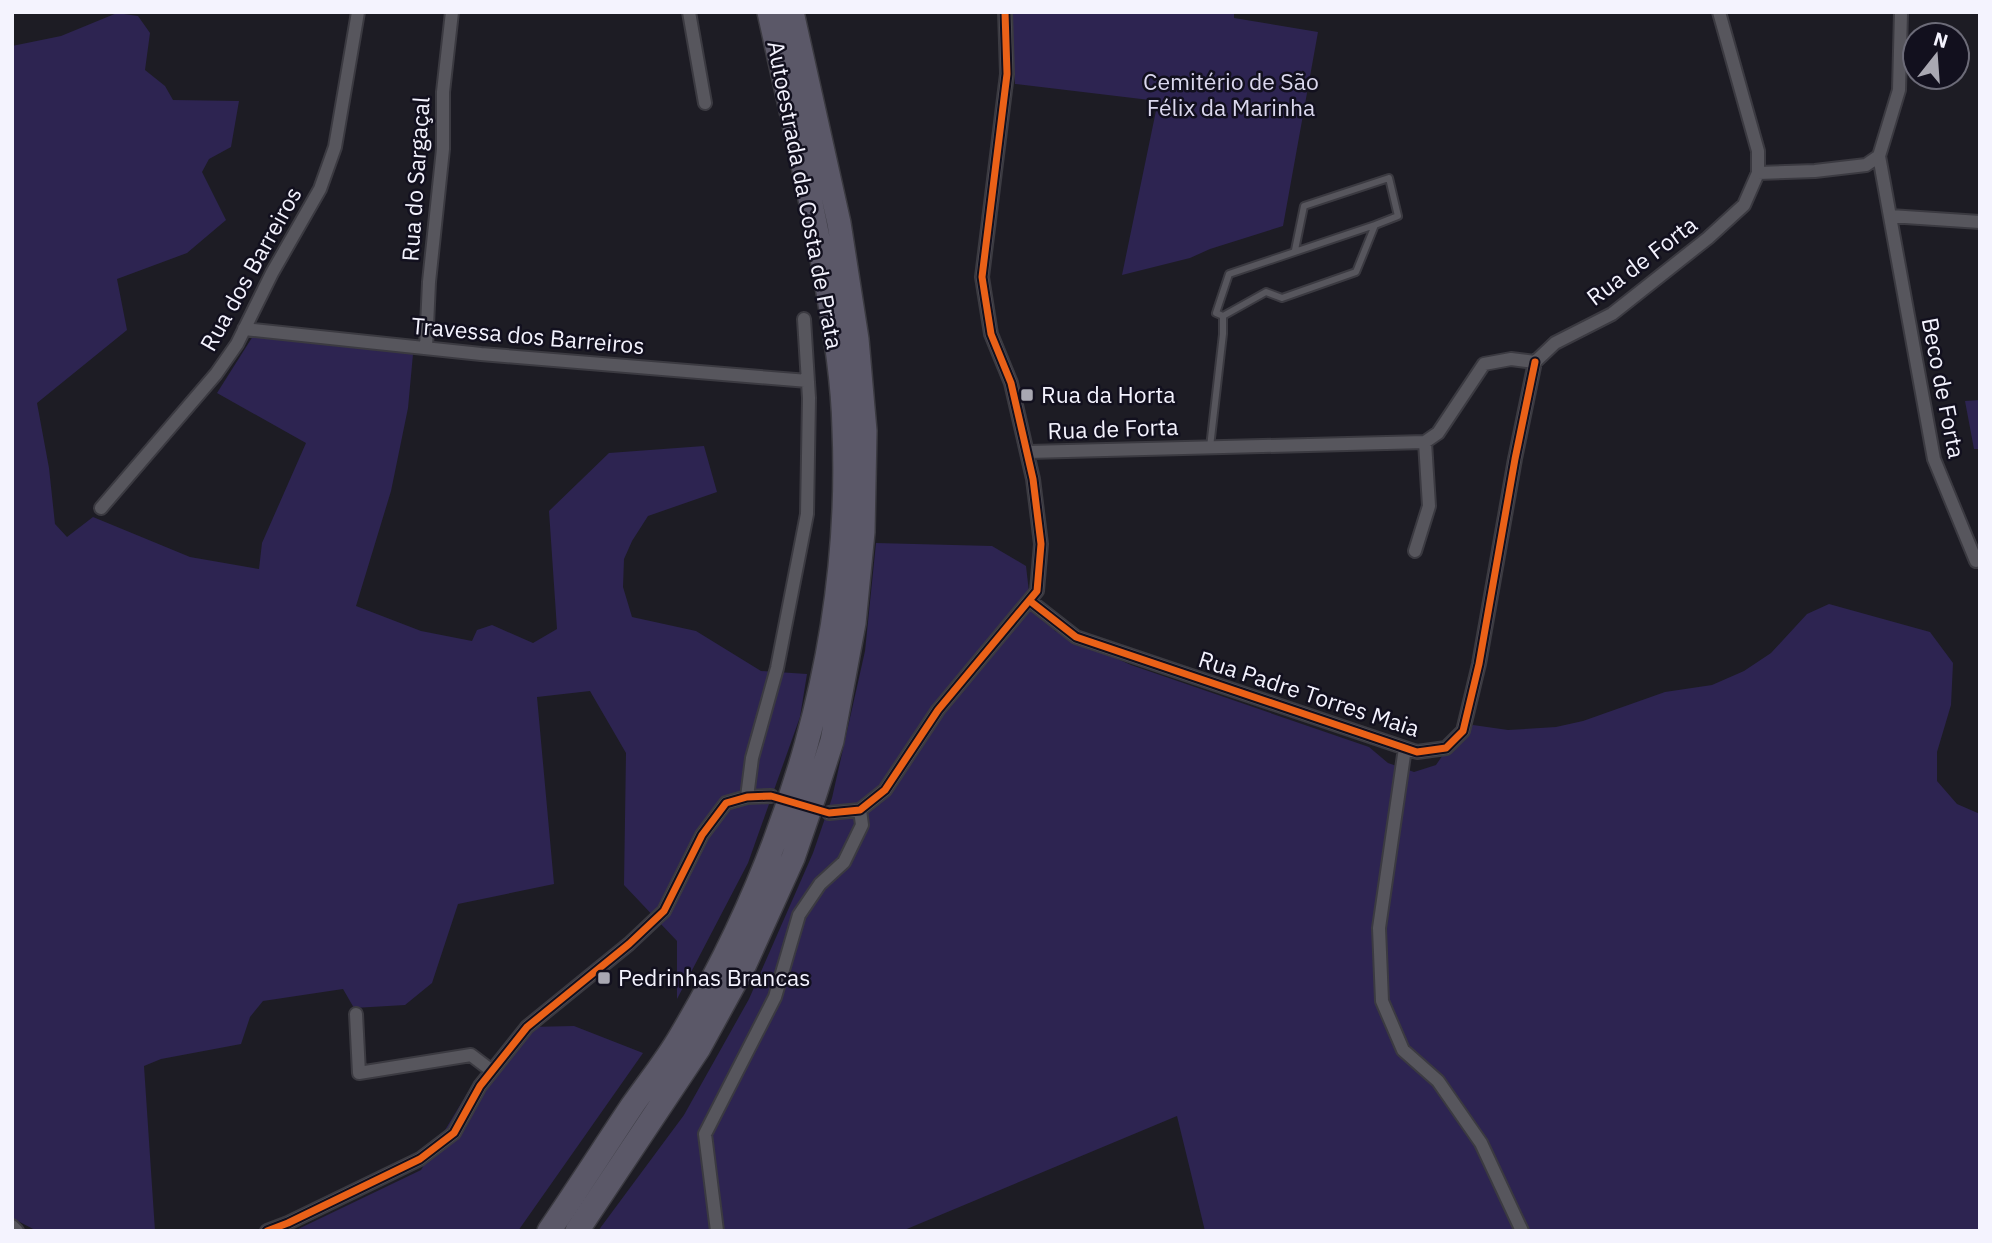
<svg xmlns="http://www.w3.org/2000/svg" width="1992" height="1243" viewBox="0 0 1992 1243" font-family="'IBM Plex Sans',sans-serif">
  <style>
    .green { fill: #2d2451 }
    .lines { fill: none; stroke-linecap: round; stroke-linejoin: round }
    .service-casing { stroke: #3b3a41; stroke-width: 10 }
    .minor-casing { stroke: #3b3a41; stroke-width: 16 }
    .motorway-casing { stroke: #3b3a41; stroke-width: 26 }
    .service { stroke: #57565d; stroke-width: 6 }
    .minor { stroke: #57565d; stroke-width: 12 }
    .motorway { stroke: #5b5868; stroke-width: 23 }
    .cycleway-casing { stroke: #12101e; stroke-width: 11 }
    .cycleway { stroke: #ea6118; stroke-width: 7 }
    .poi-dot { fill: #a9a8b2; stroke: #12101e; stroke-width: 2.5 }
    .labels { text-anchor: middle; stroke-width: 5; stroke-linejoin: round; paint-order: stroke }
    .park-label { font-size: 23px; fill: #dad7ed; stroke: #12101e }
    .street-label { font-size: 23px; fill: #f4f3fe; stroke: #12101e }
    .poi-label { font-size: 23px; fill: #f4f3fe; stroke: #12101e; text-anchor: start }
  </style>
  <rect width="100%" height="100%" fill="#1d1c24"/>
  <path class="green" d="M1010 12H1234V18L1318 32 1283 226 1210 249 1190 258 1122 275 1158 101 1015 84Z
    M117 13 138 16 150 33 145 70 165 86 173 100 239 101 231 147 209 159 202 172 226 220 187 253 117 279 127 330 37 403 49 468 55 524 67 537 93 517 190 557 259 569 262 543 306 443 217 393 253 336 413 354 408 408 391 491 356 606 421 631 472 641 477 630 492 625 533 643 557 629 549 511 609 453 704 446 717 492 648 516 632 541 624 559 623 587 632 617 696 631 761 671 807 674 800 717 748 863 677 999V941L624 885 626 753 590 691 537 697 554 884 458 904 432 983 405 1005 354 1008 343 989 263 1001 250 1017 241 1044 161 1059 144 1066 155 1231H37L12 1218V46L61 36Z
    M1980 400V449H1974L1965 401Z
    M876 543 992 546 1026 566 1029 592 1055 631 1131 665 1369 747 1388 763 1414 772 1436 765 1451 743 1473 725 1508 730 1556 727 1583 721 1665 692 1712 685 1744 671 1771 653 1807 614 1829 604 1930 632 1953 663 1951 705 1937 752V781L1957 804 1980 814V1231H1205L1177 1116 902 1231H598L684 1115 749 999 813 853 832 798 865 651Z
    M574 1026 643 1053 518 1231H294L421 1170 468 1092 503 1048 529 1027Z"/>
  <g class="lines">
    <defs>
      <path id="service" d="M1223 316 1216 313 1229 274 1375 225
        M1210 447 1223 334V316L1266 292 1282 298 1356 272 1375 225 1398 216 1389 178 1304 206 1295 250"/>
      <path id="minor" d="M689 12 705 103
        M1901 12 1899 90 1879 156 1934 459 1976 561
        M1758 173 1815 171 1866 165 1879 156
        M1890 216 1980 222
        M244 329 481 354 808 381
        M426 348 429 282 443 149V92L452 12
        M1535 362 1555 343 1612 314 1708 238 1744 205 1758 173V151L1719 12
        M1028 452 1425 442 1438 433 1484 364 1511 359 1535 362
        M101 508 216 374 237 344 272 273 320 189 335 147 358 12
        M1415 551 1429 506 1425 442
        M1030 601 1076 637 1417 752 1446 748 1463 731 1479 664 1515 459 1535 362
        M1405 748 1379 928 1382 1001 1403 1050 1438 1081 1481 1143 1522 1231
        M747 797 752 758 777 668 807 514 809 398 804 319
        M829 813 860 810 885 790 938 710 1037 591 1041 544 1033 479 1011 383 991 334 982 277 1007 74 1005 12
        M356 1014 359 1073 471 1055 492 1071
        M12 1226 17 1231
        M267 1231 288 1223 420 1159 454 1133 480 1086 527 1027 629 944 664 911 702 835 726 803 747 797 771 796
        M717 1231 705 1134 775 997 799 915 820 884 844 862 862 825 860 810"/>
      <path id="motorway" d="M549 1231C577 1190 604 1148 632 1106 648 1083 666 1061 680 1037 789 854 853 643 844 429 843 381 835 333 827 286 811 194 789 103 769 12
        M577 1231 699 1048 745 964 793 858 815 794 832 741 854 623 863 532 865 431 857 339 839 223 792 12"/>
    </defs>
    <use href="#service" class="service-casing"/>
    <use href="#minor" class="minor-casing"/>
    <use href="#motorway" class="motorway-casing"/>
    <use href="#service" class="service"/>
    <use href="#minor" class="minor"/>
    <use href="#motorway" class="motorway"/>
    <defs>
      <path id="cycleway" d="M1030 601 1076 637 1417 752 1446 748 1463 731 1479 664 1515 459 1535 362
        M267 1231 288 1223 420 1159 454 1133 480 1086 527 1027 629 944 664 911 702 835 726 803 747 797 771 796 829 813 860 810 885 790 938 710 1037 591 1041 544 1033 479 1011 383 991 334 982 277 1007 74 1005 12"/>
    </defs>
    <use href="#cycleway" class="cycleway-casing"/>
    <use href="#cycleway" class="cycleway"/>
  </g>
  <g class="poi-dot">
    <rect x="1020" y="388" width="14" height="14" rx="3.5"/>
    <rect x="597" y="971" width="14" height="14" rx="3.5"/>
  </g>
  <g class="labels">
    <g class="park-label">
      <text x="1231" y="90">Cemitério de São<tspan x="1231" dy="26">Félix da Marinha</tspan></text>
    </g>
    <g class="street-label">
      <text transform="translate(416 179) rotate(-86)" y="8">Rua do Sargaçal</text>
      <text transform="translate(805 195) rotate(79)" y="8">Autoestrada da Costa de Prata</text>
      <text transform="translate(1642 261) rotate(-37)" y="8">Rua de Forta</text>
      <text transform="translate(251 269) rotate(-61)" y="8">Rua dos Barreiros</text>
      <text transform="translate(528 336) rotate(5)" y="8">Travessa dos Barreiros</text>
      <text transform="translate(1943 388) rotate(79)" y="8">Beco de Forta</text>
      <text transform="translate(1113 429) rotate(-2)" y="8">Rua de Forta</text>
      <text transform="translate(1309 694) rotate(18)" y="8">Rua Padre Torres Maia</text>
    </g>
    <g class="poi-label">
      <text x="1041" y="403">Rua da Horta</text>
      <text x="618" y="986">Pedrinhas Brancas</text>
    </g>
  </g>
  <rect width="1992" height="1243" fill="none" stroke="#f4f3fe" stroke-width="28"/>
  <g transform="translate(1936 56) rotate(17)"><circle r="33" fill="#12101e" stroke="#6c6b78" stroke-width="2"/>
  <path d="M0-5L12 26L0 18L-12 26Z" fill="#a9a8b2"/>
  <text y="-10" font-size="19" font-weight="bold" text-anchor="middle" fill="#f4f3fe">N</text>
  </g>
</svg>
